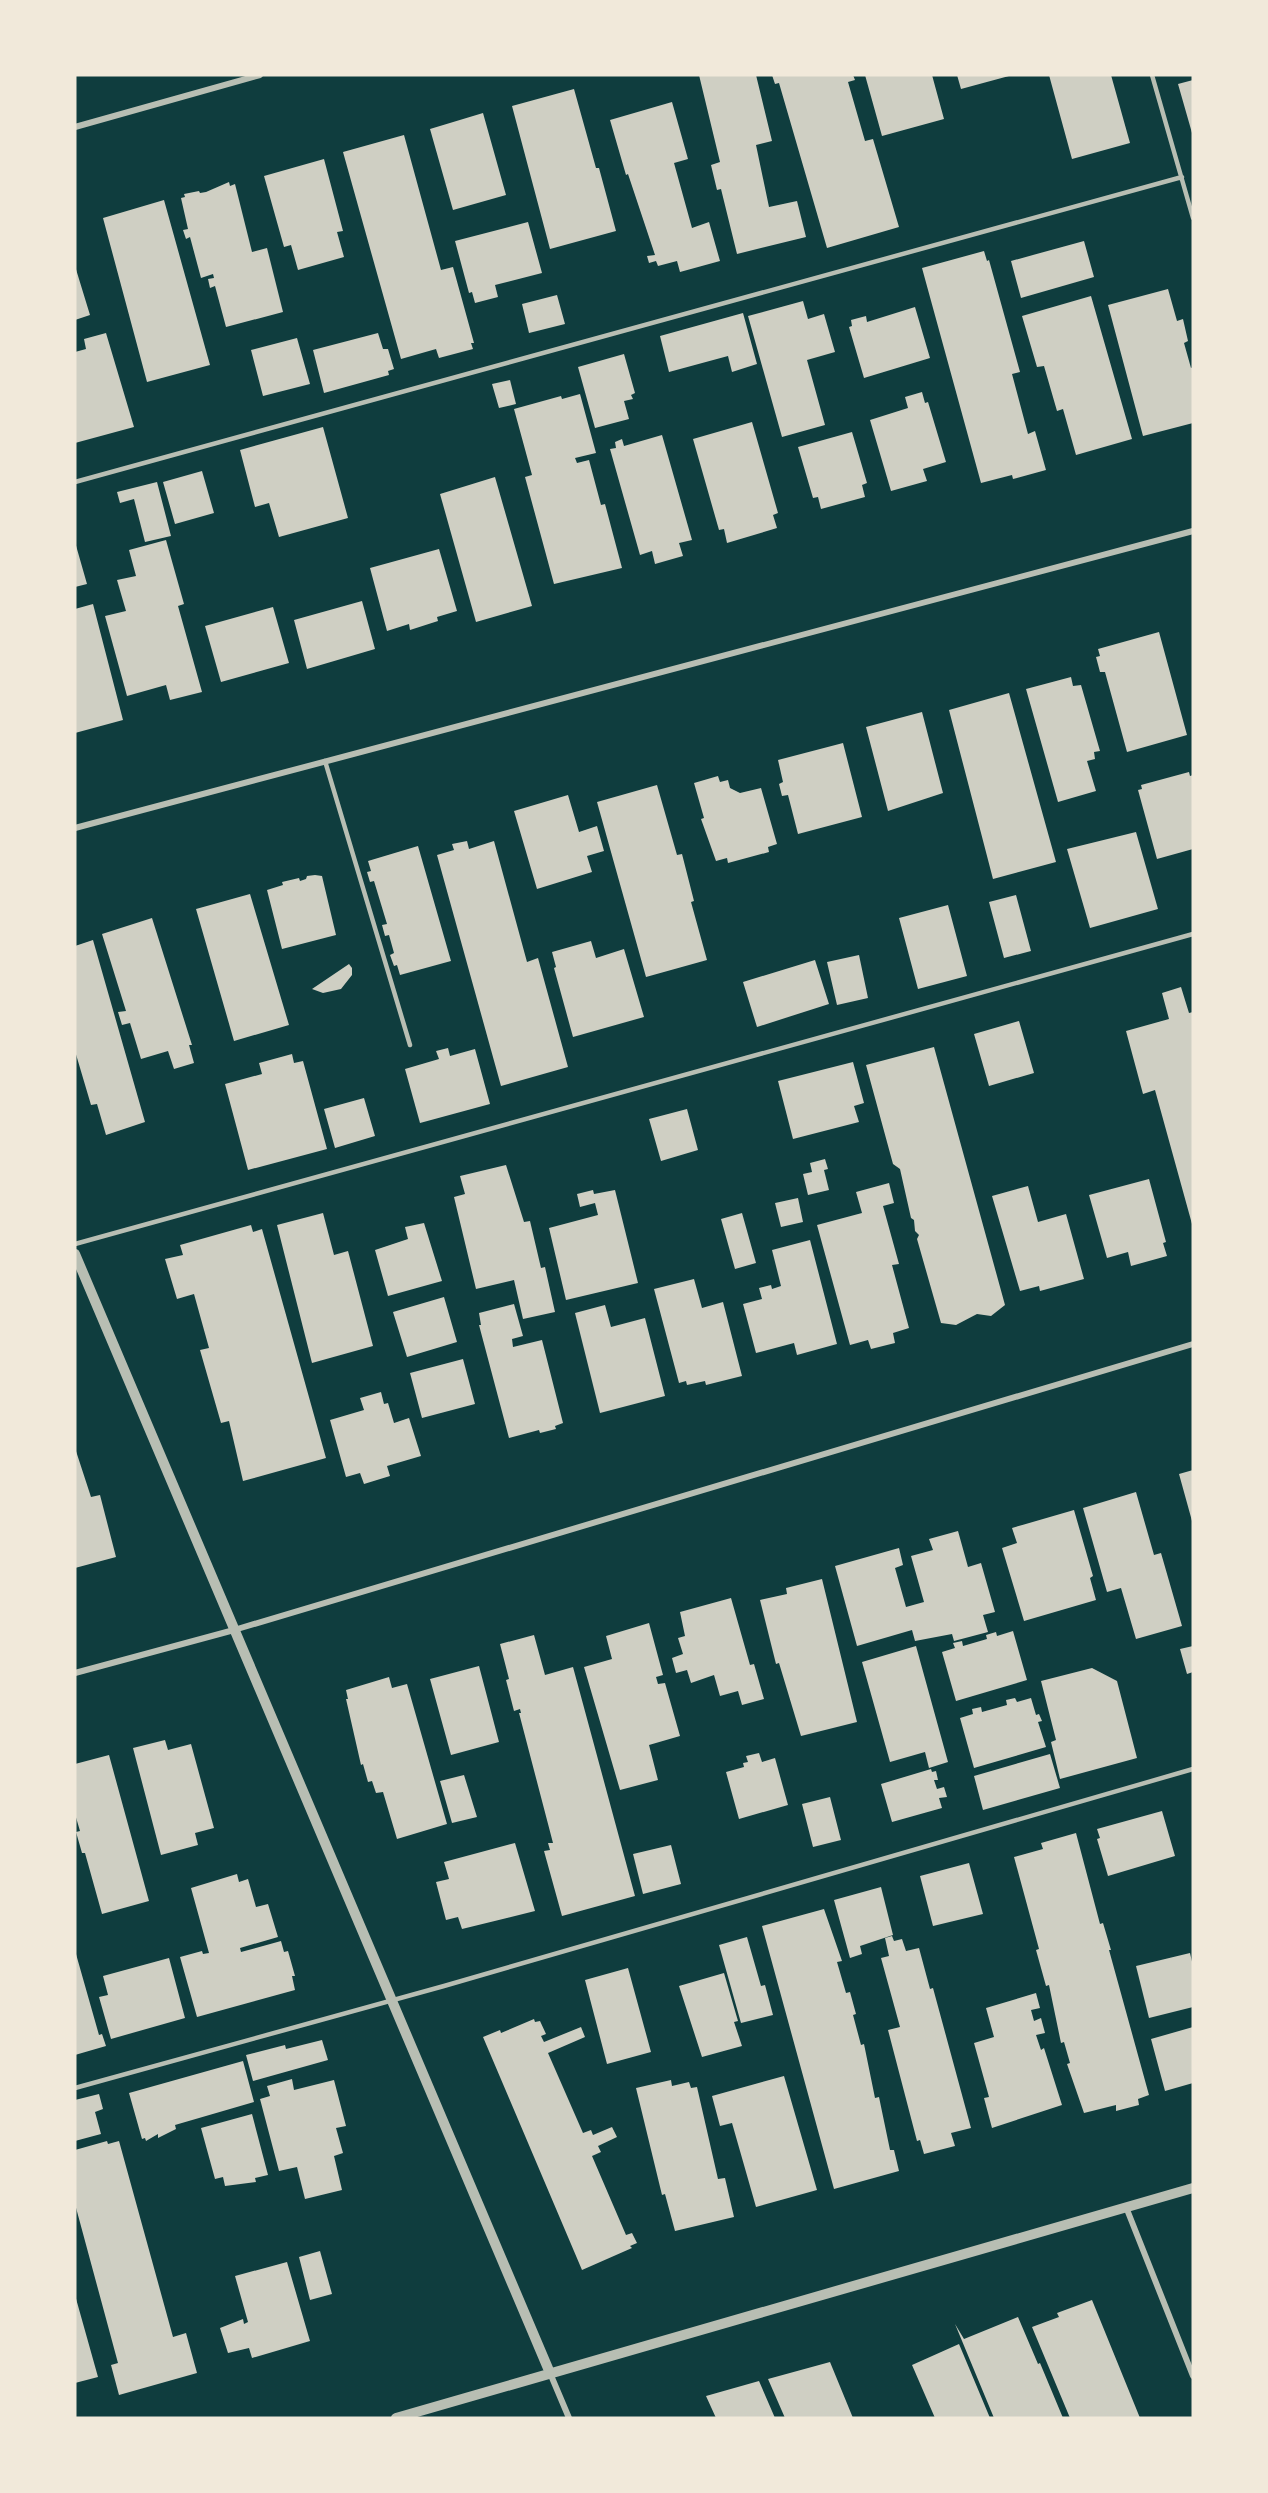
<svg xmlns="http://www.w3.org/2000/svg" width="1268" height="2493" viewBox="0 0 1268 2493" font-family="'Golos Text',sans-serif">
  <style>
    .building { fill: #cfcfc3 }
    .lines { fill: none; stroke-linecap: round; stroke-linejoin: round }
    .service { stroke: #b8beb3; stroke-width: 4.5 }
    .minor { stroke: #b8beb3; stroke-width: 6 }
    .tertiary { stroke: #b8beb3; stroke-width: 10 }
  </style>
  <rect width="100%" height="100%" fill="#0f3d3e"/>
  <path class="building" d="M699 75H756L772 141 756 145 769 207 797 201 806 237 737 254 721 189 717 190 711 165 720 162Z
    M772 75H853L855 80 848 82 865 141 873 139 899 227 827 248 779 83 775 84Z
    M865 75H932L944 119 882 136Z
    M957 75H1008L1009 76 961 89Z
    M1049 75H1111L1130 143 1072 159Z
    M1193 80V133H1192L1178 84Z
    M574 89 596 168H599L616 231 550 249 512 106Z
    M672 102 688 159 674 163 692 228 709 222 720 261 680 272 677 261 658 266 656 261 649 263 647 256 655 255 628 174 626 175 610 120Z
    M483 113 506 195 453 210 430 129Z
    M404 135 441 270 453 267 474 343H471L473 349 439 358 436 349 401 359 343 152Z
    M324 159 343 231 337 232 344 257 298 270 291 245 284 247 264 176Z
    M229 182 230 186 235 184 252 252 267 248 283 312 226 327 215 286 210 288 208 279 214 278 213 274 201 278 190 237 186 239 183 230 188 229 181 198 185 197 184 194 199 191 200 193 206 192Z
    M164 200 210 365 147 382 103 218Z
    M528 222 542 273 495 285 498 297 475 303 472 292 469 293 455 241Z
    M1084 241 1094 277 1021 298 1011 261Z
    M984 251 987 261 989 260 1020 372 1012 374 1028 434 1035 431 1046 470 1013 479 1012 475 981 483 922 268Z
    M75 266 90 315 75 320Z
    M1168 289 1177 321 1183 319 1188 341 1184 343 1191 368 1193 367V423L1143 436 1108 305Z
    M557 295 565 324 529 333 522 304Z
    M1091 296 1132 439 1076 455 1063 409 1057 411 1044 366 1037 367 1022 316Z
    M803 301 808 319 824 314 835 352 807 360 825 425 782 437 748 316Z
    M915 307 930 358 864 378 849 327 852 326 851 320 866 316 867 322Z
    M743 313 757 364 732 372 728 356 669 372 660 336Z
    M106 333 134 427 75 443V352L86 349 84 339Z
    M378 333 383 349H388L394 369 388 371 389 375 324 393 313 350Z
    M297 338 310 384 263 396 251 350Z
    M624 354 635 393 631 395 633 399 624 401 629 419 595 428 578 367Z
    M510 380 516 404 499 408 492 384Z
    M922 392 925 403 928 402 946 462 923 469 927 481 891 491 870 420 908 408 905 397Z
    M580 394 596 453 575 458 577 463 589 460 601 505 605 504 622 568 554 584 525 477 532 475 514 409 561 396 562 399Z
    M752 422 778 513 773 515 777 528 727 543 724 529 719 530 693 439Z
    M323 427 348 518 279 537 269 503 255 507 240 450Z
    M852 432 867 483 862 485 865 497 821 509 818 497 813 498 798 447Z
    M662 435 692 540 679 543 683 556 655 564 652 551 640 555 610 449 616 448 615 442 622 439 624 446Z
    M202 471 214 513 175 524 163 482Z
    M495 477 532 606 476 622 440 494Z
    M157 482 171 536 145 542 134 499 120 503 117 492Z
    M166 540 184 604 178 606 202 692 170 700 166 685 127 696 105 616 126 611 117 580 136 576 129 550Z
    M75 542 87 584 75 587Z
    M439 549 457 611 437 617 438 621 410 630 409 624 387 631 370 568Z
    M362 601 375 649 307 669 294 620Z
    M93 604 123 720 75 733V609Z
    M273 607 289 663 221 682 205 626Z
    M1159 632 1187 735 1127 752 1105 672H1100L1096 657 1100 656 1098 649Z
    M1071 677 1073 686 1081 685 1100 751 1094 752 1095 759 1087 761 1096 791 1058 802 1026 689Z
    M1009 693 1056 862 993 879 949 710Z
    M922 712 943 793 888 811 866 727Z
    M843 743 862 817 798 834 788 795 782 796 779 784 783 782 778 760Z
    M1189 772 1190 776 1193 775V849L1157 859 1138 790 1142 789 1141 785Z
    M718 776 720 782 728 780 730 788 740 793 761 788 777 844 768 847 769 852 728 863 727 858 716 861 701 819 704 818 694 783Z
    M657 785 677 855 682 854 694 901 691 902 707 960 646 977 597 802Z
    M568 795 579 832 597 826 604 851 587 856 592 872 537 889 514 811Z
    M1136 832 1158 909 1090 928 1067 849Z
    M467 841 469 849 494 841 527 962 538 958 568 1067 501 1086 437 855 454 850 452 844Z
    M418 846 451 961 400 975 397 965 394 966 390 955 394 953 389 935 385 936 382 925 387 924 374 881 370 882 367 872 371 871 368 861Z
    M315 875 322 876 336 935 282 949 267 890 283 885 282 882 299 878 300 881 306 879 307 876Z
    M250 894 289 1025 234 1041 196 909Z
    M1016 895 1031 951 1004 958 989 902Z
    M948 905 967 976 918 989 899 918Z
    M152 918 192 1045H189L194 1063 174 1069 168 1051 141 1059 130 1023 122 1025 118 1012 126 1011 102 934Z
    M93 940 145 1122 106 1135 97 1104 91 1105 75 1051V946Z
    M591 941 596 958 624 949 644 1017 573 1037 554 968 556 967 552 952Z
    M859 955 868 998 837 1005 827 962Z
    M815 960 829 1004 757 1027 743 982Z
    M349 964 352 968V975L341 989 323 993 312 989Z
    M1181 987 1189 1013 1193 1012 1192 1224 1155 1090 1143 1094 1126 1031 1169 1019 1162 993Z
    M1019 1021 1034 1073 989 1086 974 1034Z
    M934 1047 1005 1305 991 1316 977 1314 956 1325 941 1323 917 1239 919 1235 915 1231 914 1220 911 1218 900 1169 893 1164 866 1065Z
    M448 1048 450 1056 475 1049 490 1104 420 1123 405 1069 439 1059 436 1051Z
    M292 1054 294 1063 303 1061 327 1149 248 1170 225 1084 262 1074 259 1063Z
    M853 1062 864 1103 854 1106 859 1122 793 1139 778 1081Z
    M364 1098 375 1136 335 1148 324 1109Z
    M687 1109 698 1150 661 1161 649 1119Z
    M825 1159 828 1169 824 1170 829 1190 808 1195 803 1174 812 1172 810 1163Z
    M506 1165 524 1222 530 1221 541 1268 545 1267 555 1312 523 1319 514 1280 476 1289 454 1197 465 1194 460 1176Z
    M1149 1179 1166 1242 1163 1243 1167 1256 1131 1266 1128 1252 1107 1258 1089 1195Z
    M889 1183 894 1203 883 1206 899 1264 892 1265 909 1328 893 1333 895 1343 871 1349 868 1340 850 1345 817 1225 862 1213 856 1192Z
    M1028 1186 1038 1222 1066 1214 1084 1279 1040 1291 1039 1286 1020 1291 992 1196Z
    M593 1190 594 1194 615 1190 638 1283 566 1300 549 1228 598 1215 595 1203 580 1207 577 1194Z
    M798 1198 803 1222 781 1227 775 1203Z
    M323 1213 334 1255 348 1251 373 1346 312 1363 277 1225Z
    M742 1213 756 1263 735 1269 721 1219Z
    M424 1223 442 1281 388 1296 375 1250 408 1239 405 1227Z
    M251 1225 253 1232 262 1229 326 1458 243 1481 229 1421 221 1423 200 1350 209 1348 194 1294 177 1299 165 1259 183 1255 180 1245Z
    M810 1240 837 1344 797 1355 794 1343 756 1353 743 1304 762 1299 759 1288 771 1285 772 1289 781 1286 772 1250Z
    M694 1279 702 1308 723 1302 742 1376 706 1385 705 1381 687 1385 686 1381 679 1383 654 1289Z
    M444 1297 457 1342 407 1357 393 1312Z
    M514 1304 523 1336 512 1339 513 1347 542 1340 563 1423 555 1426 556 1429 540 1433 539 1430 509 1438 479 1325H481L479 1313Z
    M605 1305 611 1327 645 1318 665 1396 600 1413 575 1313Z
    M463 1359 475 1404 422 1418 410 1373Z
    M381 1392 384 1404 388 1403 394 1423 409 1418 421 1456 387 1466 390 1476 364 1484 360 1473 346 1477 330 1420 364 1410 360 1398Z
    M75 1448 91 1497 100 1495 116 1557 75 1568Z
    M1193 1470V1521H1192L1179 1474Z
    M1136 1492 1154 1555 1161 1553 1182 1626 1136 1639 1121 1588 1107 1592 1083 1508Z
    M1074 1510 1093 1576 1090 1578 1096 1600 1024 1621 1002 1548 1017 1543 1012 1528Z
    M958 1531 968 1567 981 1563 995 1612 983 1615 988 1632 954 1641 952 1634 915 1641 912 1630 857 1646 835 1566 899 1548 903 1565 895 1568 906 1607 924 1602 911 1556 933 1550 929 1539Z
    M822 1579 857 1722 801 1736 779 1663 776 1664 760 1600 787 1594 786 1588Z
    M731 1598 750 1665 754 1664 764 1699 742 1705 738 1691 720 1696 714 1675 691 1683 687 1670 676 1673 672 1658 683 1654 678 1638 685 1636 680 1612Z
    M649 1623 663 1675 656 1677 658 1684 665 1683 680 1736 649 1745 658 1780 620 1790 584 1667 612 1659 606 1636Z
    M1013 1631 1027 1680 956 1701 942 1652 955 1648 953 1643 962 1641 963 1646 987 1639 986 1635 996 1632 997 1636Z
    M534 1635 545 1675 573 1667 635 1896 562 1916 544 1851 550 1850 548 1843H553L519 1713H521L520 1709 514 1711 506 1680 509 1679 500 1644Z
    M916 1646 948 1762 929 1768 925 1752 890 1762 862 1662Z
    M1193 1646V1672L1187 1674 1180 1649Z
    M479 1666 499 1742 451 1755 430 1679Z
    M1092 1668 1117 1681 1137 1758 1060 1779 1051 1742 1056 1740 1041 1681Z
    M389 1677 392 1688 407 1684 447 1824 397 1839 383 1792 376 1793 372 1781 368 1782 363 1764 361 1765 346 1699H348L346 1690Z
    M1015 1698 1017 1702 1031 1698 1036 1715 1039 1714 1042 1721 1038 1722 1046 1747 974 1768 960 1718 973 1714 972 1709 981 1707 982 1712 1007 1705 1006 1700Z
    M165 1740 168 1750 191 1744 214 1828 195 1833 198 1845 161 1855 133 1748Z
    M759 1753 762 1762 775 1758 788 1805 739 1819 726 1772 744 1767 743 1763 748 1762 746 1756Z
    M1050 1754 1060 1788 983 1810 974 1776Z
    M109 1755 149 1901 102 1914 85 1853H82L76 1832 80 1831 75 1814V1764Z
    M931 1769 932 1772 936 1771 938 1780H934L937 1789 944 1787 947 1797 939 1798 942 1808 892 1822 881 1784Z
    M464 1775 477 1817 452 1823 440 1781Z
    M830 1797 841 1840 813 1847 802 1804Z
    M1162 1811 1175 1856 1108 1876 1097 1839 1100 1838 1097 1829Z
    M1076 1833 1100 1924 1103 1923 1111 1950H1109L1149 2095 1138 2099 1139 2105 1116 2111V2105L1084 2113 1067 2064 1070 2063 1064 2042 1061 2043 1049 1985 1046 1986 1036 1950 1039 1949 1014 1857 1043 1849 1041 1843Z
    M515 1843 535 1911 462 1929 458 1917 446 1920 436 1882 449 1879 444 1862Z
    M671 1845 681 1884 643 1894 633 1854Z
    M969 1863 983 1914 933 1926 920 1876Z
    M237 1874 239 1882 248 1879 256 1907 268 1904 278 1937 240 1948 241 1952 281 1941 284 1952 288 1951 295 1976H292L295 1990 197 2017 180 1957 202 1951 203 1954 209 1953 191 1888Z
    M881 1887 893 1935 860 1946 862 1954 850 1958 834 1900Z
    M824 1909 842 1961 837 1962 846 1993 850 1992 856 2014 853 2015 861 2045 864 2044 875 2098 879 2097 890 2150H894L899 2171 834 2189 762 1926Z
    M892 1936 894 1941 902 1939 906 1951 919 1948 930 1989 933 1988 971 2128 951 2133 955 2146 924 2154 920 2140 917 2141 888 2030 900 2027 881 1958 889 1956 885 1938Z
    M747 1937 761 1986 765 1985 773 2015 741 2023 719 1945Z
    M1190 1953 1193 1966V2007L1149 2018 1136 1966Z
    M76 1954 99 2035 102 2034 106 2046 75 2055Z
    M169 1958 185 2018 111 2039 99 1997 108 1995 103 1976Z
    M628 1968 651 2052 607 2064 585 1980Z
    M724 1973 738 2021 734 2022 742 2046 702 2057 679 1986Z
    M1036 1993 1040 2008 1031 2010 1034 2021 1041 2018 1045 2033 1036 2035 1041 2050 1044 2048 1062 2105 992 2128 984 2098 989 2097 974 2043 994 2037 986 2008Z
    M534 2019 535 2022 540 2021 546 2034 541 2036 544 2042 581 2027 585 2037 548 2053 583 2133 591 2130 593 2135 612 2127 617 2137 598 2146 601 2152 592 2156 626 2235 632 2233 637 2243 630 2246 632 2248 582 2270 483 2037 500 2030 501 2033Z
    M1193 2027V2083L1165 2091 1151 2039Z
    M322 2040 328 2060 253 2081 246 2055 285 2045 286 2049Z
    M243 2061 254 2102 175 2125 176 2129 158 2138V2134L146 2141 145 2138 142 2139 129 2093Z
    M784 2076 817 2190 756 2207 732 2123 720 2126 712 2096Z
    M292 2079 294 2090 334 2080 346 2126 336 2128 343 2153 334 2156 342 2190 305 2199 297 2167 279 2171 260 2099 270 2096 267 2086Z
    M671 2080 672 2086 689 2082 691 2088 697 2087 718 2179 725 2178 734 2217 675 2231 665 2194 662 2195 636 2088Z
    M99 2094 103 2109 95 2112 101 2134 75 2141V2100Z
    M252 2114 268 2175 255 2178 256 2182 225 2186 223 2177 215 2179 201 2128Z
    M107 2141 108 2144 119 2141 173 2337 186 2333 197 2373 119 2395 111 2365 118 2363 75 2204V2150Z
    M320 2251 332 2294 310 2300 299 2257Z
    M287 2262 310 2341 252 2358 249 2348 228 2353 220 2328 243 2319 244 2324 248 2322 235 2276Z
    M75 2295 98 2377 75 2383Z
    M1092 2300 1140 2418H1070L1032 2327 1059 2317 1057 2313Z
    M1018 2317 1038 2364 1040 2363 1063 2418H994L955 2324 964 2339Z
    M959 2344 990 2418H935L912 2365Z
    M830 2362 853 2418H785L768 2379Z
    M759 2381 775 2418H716L706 2396Z"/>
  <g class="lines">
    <path class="service" d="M1152 75 1193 218
      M75 482 1182 177
      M325 761 410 1045
      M75 1244 1193 934
      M75 2088 444 1986 1193 1769"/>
    <path class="minor" d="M75 127 260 75
      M75 828 1193 531
      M75 1673 234 1630 1193 1344
      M1126 2207 1193 2376
      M550 2373 569 2418"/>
    <path class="tertiary" d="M75 1254 550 2373
      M396 2418 1193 2188"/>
  </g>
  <rect width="1268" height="2493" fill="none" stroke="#f1e9da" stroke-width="153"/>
</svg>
